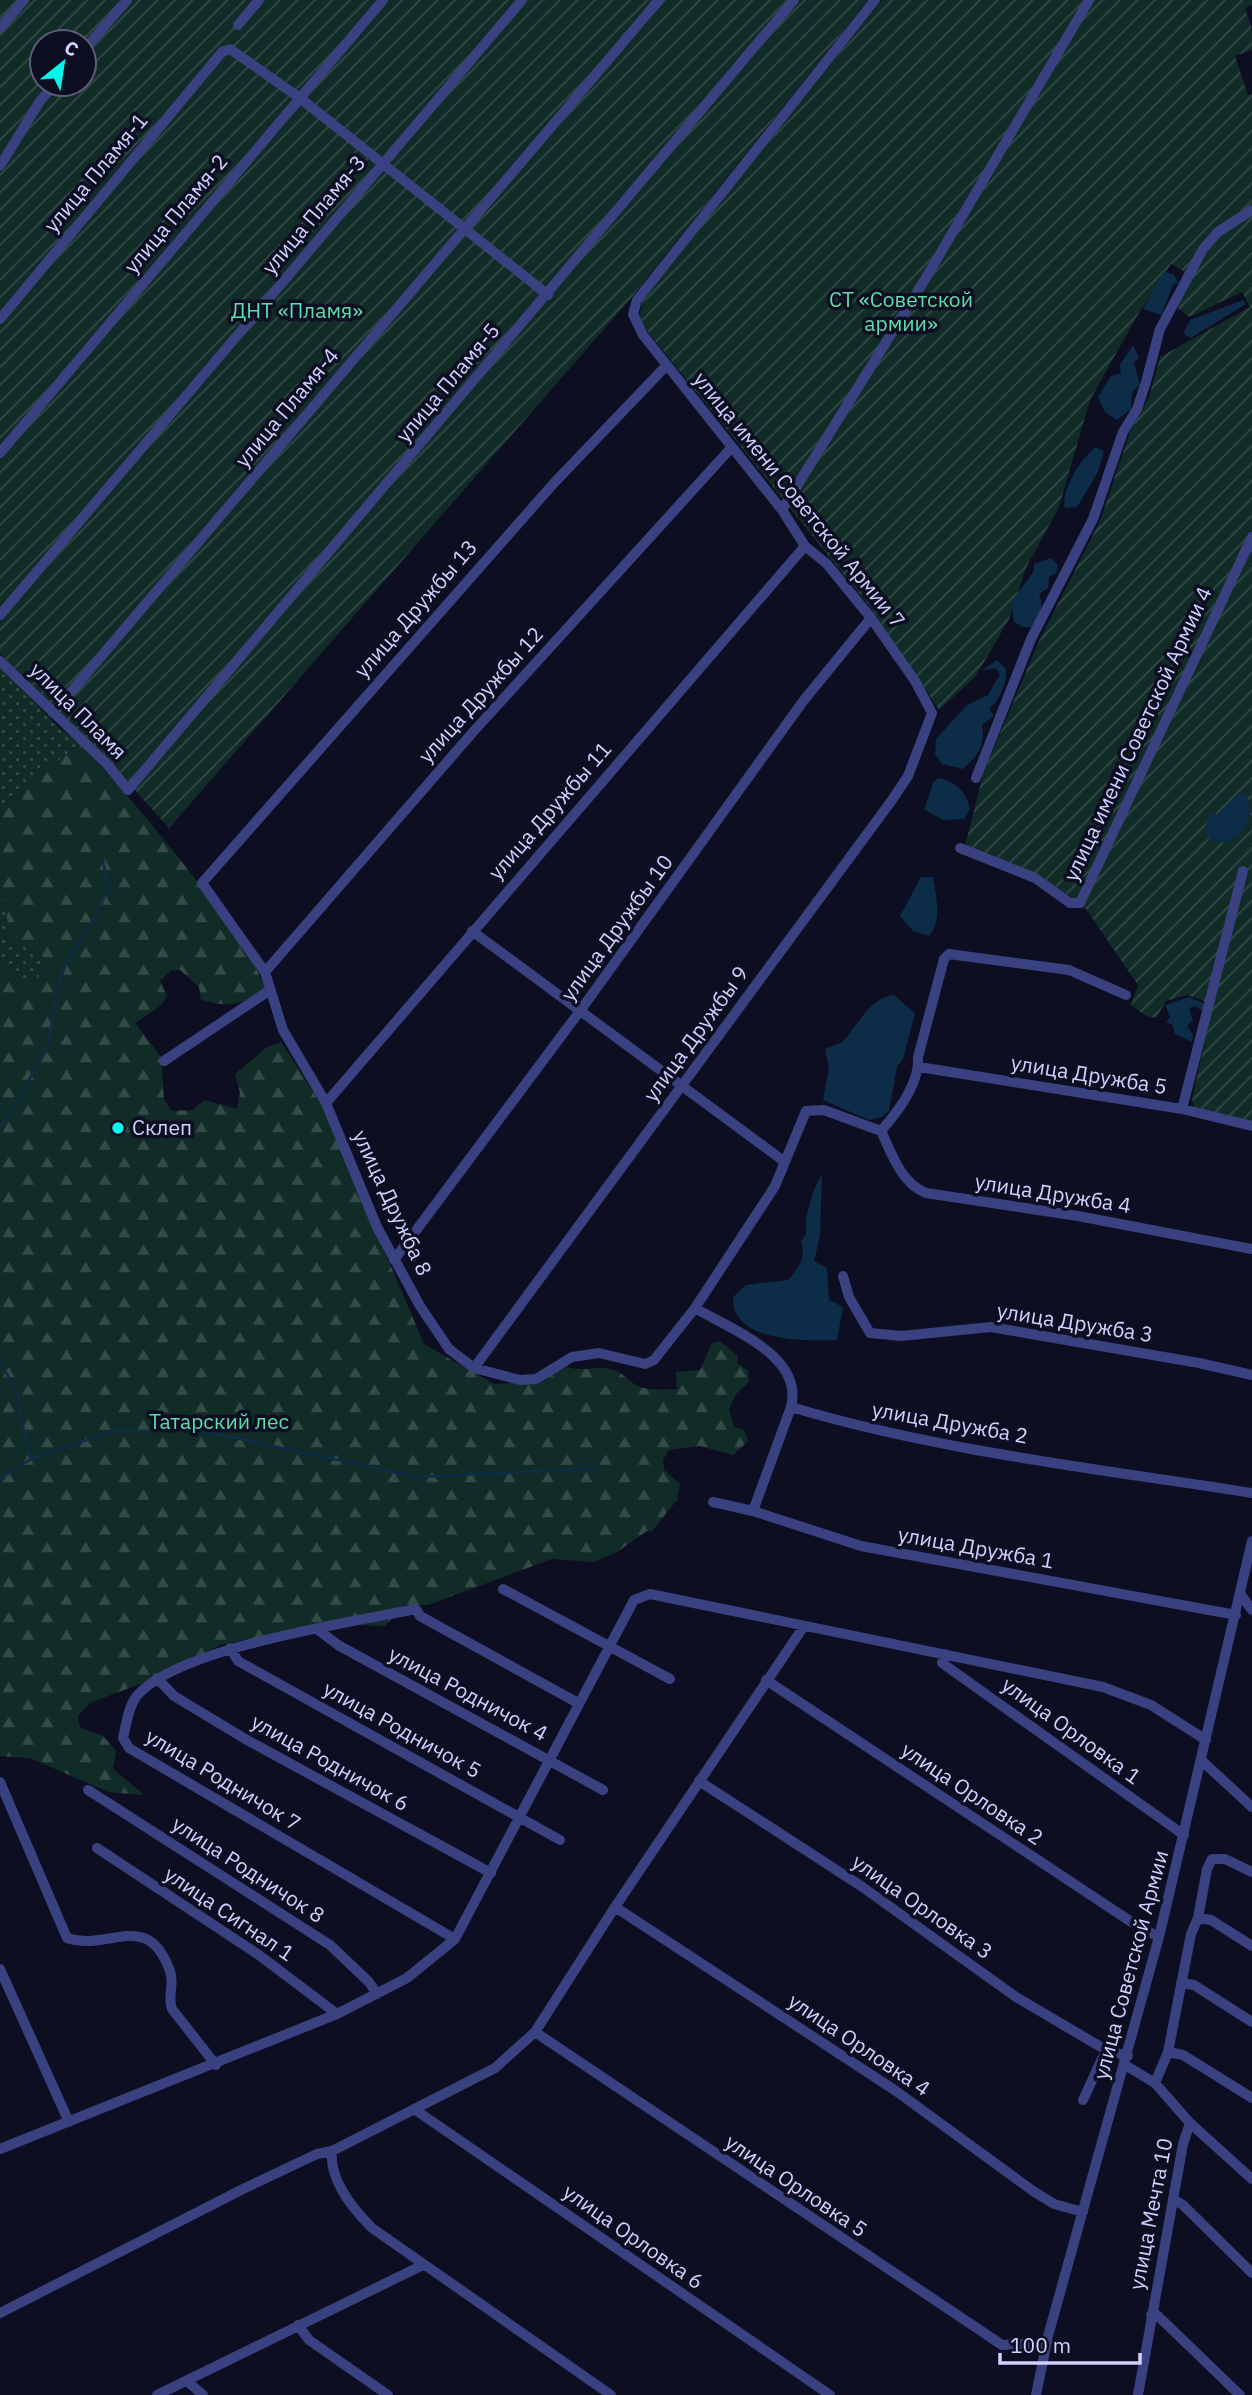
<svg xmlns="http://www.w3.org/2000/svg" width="1252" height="2395" viewBox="0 0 1252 2395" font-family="'IBM Plex Sans',sans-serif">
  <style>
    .grass { fill: url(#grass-dots) }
    .forest { fill: url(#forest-firs) }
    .garden { fill: url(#garden-furrows); fill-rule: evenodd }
    .water { fill: #0d2c47 }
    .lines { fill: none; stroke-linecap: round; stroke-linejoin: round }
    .stream { stroke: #0d2c47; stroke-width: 2.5 }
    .minor { stroke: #3a4181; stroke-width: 10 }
    .poi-dot { fill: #04f6ec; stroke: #0e0e22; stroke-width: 2.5 }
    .labels { text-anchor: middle; stroke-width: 7; stroke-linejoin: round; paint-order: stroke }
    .street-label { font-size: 21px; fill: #d0d1fe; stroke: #0e0e22 }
    .park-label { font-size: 21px; fill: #5dddab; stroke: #0e0e22 }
    .poi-label { font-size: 21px; fill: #d0d1fe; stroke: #0e0e22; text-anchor: start }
  </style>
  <defs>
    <pattern id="grass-dots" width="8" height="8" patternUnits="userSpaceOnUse" patternTransform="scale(1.75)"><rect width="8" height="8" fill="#112c27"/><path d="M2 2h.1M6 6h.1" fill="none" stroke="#334a47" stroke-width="1.8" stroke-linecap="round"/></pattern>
    <pattern id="forest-firs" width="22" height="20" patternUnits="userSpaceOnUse" patternTransform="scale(1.75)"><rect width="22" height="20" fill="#112c27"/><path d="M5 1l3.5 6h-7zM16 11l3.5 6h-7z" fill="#334a47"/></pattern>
    <pattern id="garden-furrows" width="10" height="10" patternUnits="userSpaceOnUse" patternTransform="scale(1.75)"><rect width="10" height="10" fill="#112c27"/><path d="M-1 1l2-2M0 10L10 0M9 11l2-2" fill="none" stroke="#334a47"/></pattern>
  </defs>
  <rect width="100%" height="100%" fill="#0e0e22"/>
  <path class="grass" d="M0 665 59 728 80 743 32 782 0 817Z
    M0 886 8 923 45 958V968L38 978H19L0 966Z"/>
  <path class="forest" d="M80 743C123 790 164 837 202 888 227 920 251 951 265 989 239 1005 231 1008 201 1000L199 987 180 970 171 971 160 981 167 996 160 1006 135 1023 161 1057 164 1099 172 1111 192 1110 205 1100 237 1109 240 1093 235 1074 267 1047 281 1042 323 1107 424 1344 494 1384 536 1382 566 1367C585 1372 595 1366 610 1369 623 1371 627 1381 638 1386 650 1391 664 1389 677 1389L676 1372 700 1370 712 1343 720 1341 738 1356 737 1363 748 1371 749 1382 736 1394 729 1409 734 1427 744 1430 748 1441 733 1455 700 1446 669 1450 663 1460 664 1470 680 1484 677 1500 652 1531H647L617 1552 594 1562 552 1559 428 1605H404L385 1626 321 1624 220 1645 148 1681 90 1703 78 1716 80 1728 102 1735 116 1751 113 1769 144 1795 108 1792 30 1758 0 1756V966L20 978H38L45 968V958L5 936 8 923 0 886V817L32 782Z"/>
  <path class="garden" d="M0 0H868L632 297 169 828 107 759 0 654ZM42 42H84V84H42Z
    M882 0H1252V5L1245 8 1252 29V50L1235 56 1248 95 1252 94V1123L1194 1107 1192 1099 1213 1004 1187 995 1166 1001 1156 1018 1146 1016 1131 1005 1138 985 1086 909 1075 900 1039 875 965 847 983 774 1038 643 1100 521 1131 429 1149 397 1160 357 1250 307 1242 292 1189 317 1178 308 1184 271 1171 264 1137 316 1090 400 1059 507 1026 568 1009 619 976 676 939 710 869 606 648 332 639 317 643 299Z"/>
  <path class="water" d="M1164 271 1174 275 1178 283 1173 285 1161 315 1143 309Z
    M1243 300 1246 304 1191 338 1183 334 1190 320Z
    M1133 345 1139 358 1134 362 1140 385 1132 392 1131 409 1117 420 1105 412 1098 397 1111 376 1121 373 1120 365Z
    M1096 447 1104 451 1098 472 1077 507 1065 508C1060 492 1082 456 1096 447Z
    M1051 558 1058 565 1056 573 1049 577 1048 588 1039 594C1045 607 1039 615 1033 627H1023L1014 622 1011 602 1034 571V564Z
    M997 660 1006 669C1007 681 1000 702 989 708L994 716 982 725C986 747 977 755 963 769L942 764 935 754 936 739 967 705 988 695 1000 674 995 668 981 671Z
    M938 778C956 782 966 791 970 809L964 819 944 820 924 810 933 783Z
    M1238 793 1247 796 1251 815 1240 833 1225 843 1210 841 1204 830 1209 813 1218 814Z
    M921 877H933C936 898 943 919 929 936L913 931 900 916Z
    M894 995 915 1013 903 1059 897 1067 889 1111 882 1117 869 1120 823 1100 829 1069 825 1049C831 1046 841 1044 845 1039 858 1024 871 997 894 995Z
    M1189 997 1203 1003 1204 1007 1202 1011 1195 1006 1189 1008 1193 1020 1187 1026 1193 1035 1192 1042 1175 1034 1173 1025 1166 1022 1170 1017 1165 1005Z
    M822 1174 820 1236 814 1261 827 1268 829 1300 843 1307 837 1340C806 1341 731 1343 733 1297L746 1285 788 1280C798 1268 807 1258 801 1242L806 1234V1218L813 1192Z"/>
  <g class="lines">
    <path class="stream" d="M0 1126 14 1108 48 1045 59 982 69 957 95 917 108 889 103 861
      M0 1361 18 1395 20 1415 31 1459 0 1479
      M31 1459 113 1431H203L417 1477 603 1468"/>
    <path class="minor" d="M238 25 259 0
      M0 28 24 0
      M84 50 127 0
      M0 166 40 101 55 84
      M0 319 222 52 230 49 300 98 548 295
      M666 366 554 483 202 883 265 972 283 1030 326 1103 377 1227 420 1306 449 1349 474 1368 520 1380 536 1379 572 1357 599 1353 645 1364 654 1360 695 1308 775 1186 806 1111 824 1110 881 1131
      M0 453 383 0
      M782 510 927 276 1089 0
      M0 615 522 0
      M0 661 107 764 128 790 794 0
      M53 713 659 0
      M976 778 1031 639 1093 519 1123 432 1137 409 1146 382 1160 329 1203 249 1218 232 1252 210
      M960 848 1035 878 1070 903H1080L1252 537
      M472 931 785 1162
      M265 972 473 732 731 448
      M164 1061 270 990
      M919 1067 1182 1109 1252 1126
      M326 1103 805 546
      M1182 1109 1243 871
      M881 1131C892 1154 901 1183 926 1193L1078 1216 1252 1249
      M881 1131C897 1113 920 1083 918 1057L944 959 949 954 1069 970 1126 995
      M394 1260 580 1011 804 700 871 618
      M843 1276 849 1297 870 1333 901 1336 991 1327 1199 1363 1252 1375
      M695 1308C732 1330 804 1356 791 1407 938 1451 1100 1469 1252 1493
      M474 1368 892 800 908 776 932 713 915 681 871 618 827 564 805 546 782 510 643 335 633 314 637 300 875 0
      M713 1502 753 1511 861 1546 1236 1615
      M753 1511 791 1407
      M503 1589 670 1679
      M1241 1595 1252 1610
      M317 1629 338 1645 603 1790
      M230 1648 238 1661 560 1840
      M944 1654 942 1663 1184 1835
      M157 1678 174 1696 247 1740 491 1873
      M766 1680 1139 1927 1159 1937
      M1201 1760 1252 1807
      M699 1781 861 1886 1016 1997 1106 2050 1128 2056
      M0 1782 67 1938C110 1952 147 1908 170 1971 175 1985 167 1996 172 2009L216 2065
      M88 1790 330 1945 369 1982 377 1994
      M97 1848 259 1955 337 2014
      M615 1907 896 2091 1033 2191 1054 2204 1083 2212
      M1198 1918 1207 1869 1212 1859H1225L1252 1872
      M455 1939 129 1748 123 1738C126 1725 128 1708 136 1697 175 1648 352 1622 416 1609L420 1616 578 1703
      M0 1969 69 2122
      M1181 1983 1194 1985 1252 2022
      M535 2032 1002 2345 1021 2344 1045 2349
      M1168 2052 1183 2055 1252 2098
      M1125 2065 1155 2083 1190 2123 1252 2179
      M1155 2083 1168 2052 1191 1934 1198 1918 1211 1920 1252 1946
      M1083 2100 1106 2050
      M414 2109 830 2395
      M0 2149 337 2014 407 1978 455 1939 634 1600 650 1594 1103 1687 1151 1705 1206 1740
      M332 2151C329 2180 352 2208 372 2228L611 2395
      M1173 2199 1183 2205 1252 2273
      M0 2313 243 2189 317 2154 332 2151 495 2068 535 2032 615 1907 804 1626
      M1151 2315H1157L1240 2395
      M298 2325 309 2340 388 2395
      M187 2381 203 2395
      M157 2395 423 2265
      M1036 2395 1048 2336 1159 1937 1252 1541
      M1138 2395 1183 2144 1190 2123"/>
  </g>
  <circle class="poi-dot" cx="118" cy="1128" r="7"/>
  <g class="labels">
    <g class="street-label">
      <text transform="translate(96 173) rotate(-50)" y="7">улица Пламя-1</text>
      <text transform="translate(176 214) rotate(-50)" y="7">улица Пламя-2</text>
      <text transform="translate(314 215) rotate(-50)" y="7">улица Пламя-3</text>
      <text transform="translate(448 383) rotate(-50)" y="7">улица Пламя-5</text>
      <text transform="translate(287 408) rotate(-50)" y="7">улица Пламя-4</text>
      <text transform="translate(799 500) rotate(51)" y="7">улица имени Советской Армии 7</text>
      <text transform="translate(416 609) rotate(-49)" y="7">улица Дружбы 13</text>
      <text transform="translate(481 695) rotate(-48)" y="7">улица Дружбы 12</text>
      <text transform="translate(78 711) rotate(45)" y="7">улица Пламя</text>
      <text transform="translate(1138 734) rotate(-65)" y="7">улица имени Советской Армии 4</text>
      <text transform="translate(550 811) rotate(-49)" y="7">улица Дружбы 11</text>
      <text transform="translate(617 928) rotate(-54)" y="7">улица Дружбы 10</text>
      <text transform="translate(696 1034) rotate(-54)" y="7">улица Дружбы 9</text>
      <text transform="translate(1089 1075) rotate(9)" y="7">улица Дружба 5</text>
      <text transform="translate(1053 1194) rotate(9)" y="7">улица Дружба 4</text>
      <text transform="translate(392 1203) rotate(65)" y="7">улица Дружба 8</text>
      <text transform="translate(1075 1323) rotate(9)" y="7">улица Дружба 3</text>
      <text transform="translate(950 1423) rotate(10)" y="7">улица Дружба 2</text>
      <text transform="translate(976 1548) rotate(10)" y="7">улица Дружба 1</text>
      <text transform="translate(468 1694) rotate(28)" y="7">улица Родничок 4</text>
      <text transform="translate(402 1730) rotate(29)" y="7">улица Родничок 5</text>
      <text transform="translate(1071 1731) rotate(36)" y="7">улица Орловка 1</text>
      <text transform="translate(330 1763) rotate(29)" y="7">улица Родничок 6</text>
      <text transform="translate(223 1780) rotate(31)" y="7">улица Родничок 7</text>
      <text transform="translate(972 1794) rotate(34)" y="7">улица Орловка 2</text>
      <text transform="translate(248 1870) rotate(33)" y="7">улица Родничок 8</text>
      <text transform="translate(922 1907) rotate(35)" y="7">улица Орловка 3</text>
      <text transform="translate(229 1914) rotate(34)" y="7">улица Сигнал 1</text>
      <text transform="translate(1131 1965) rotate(-75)" y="7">улица Советской Армии</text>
      <text transform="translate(859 2045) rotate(34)" y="7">улица Орловка 4</text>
      <text transform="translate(796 2186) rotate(34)" y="7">улица Орловка 5</text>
      <text transform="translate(1151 2214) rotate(-79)" y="7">улица Мечта 10</text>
      <text transform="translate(633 2237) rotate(35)" y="7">улица Орловка 6</text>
    </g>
    <g class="park-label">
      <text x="901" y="307">СТ «Советской<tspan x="901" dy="24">армии»</tspan></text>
      <text x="297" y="318">ДНТ «Пламя»</text>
      <text x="219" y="1429">Татарский лес</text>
    </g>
    <g class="poi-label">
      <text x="132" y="1135">Склеп</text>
    </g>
  </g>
  <g transform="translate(63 63) rotate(30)"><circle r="33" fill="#0e0e22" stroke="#5c5c7a" stroke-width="2"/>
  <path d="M0-5L12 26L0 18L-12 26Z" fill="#04f6ec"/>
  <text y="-10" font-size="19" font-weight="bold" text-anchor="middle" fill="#d0d1fe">С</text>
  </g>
  <path d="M1000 2353v10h140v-10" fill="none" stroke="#d0d1fe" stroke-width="3.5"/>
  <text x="1010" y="2353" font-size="21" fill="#d0d1fe" stroke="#0e0e22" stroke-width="5" paint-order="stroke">100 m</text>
</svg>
